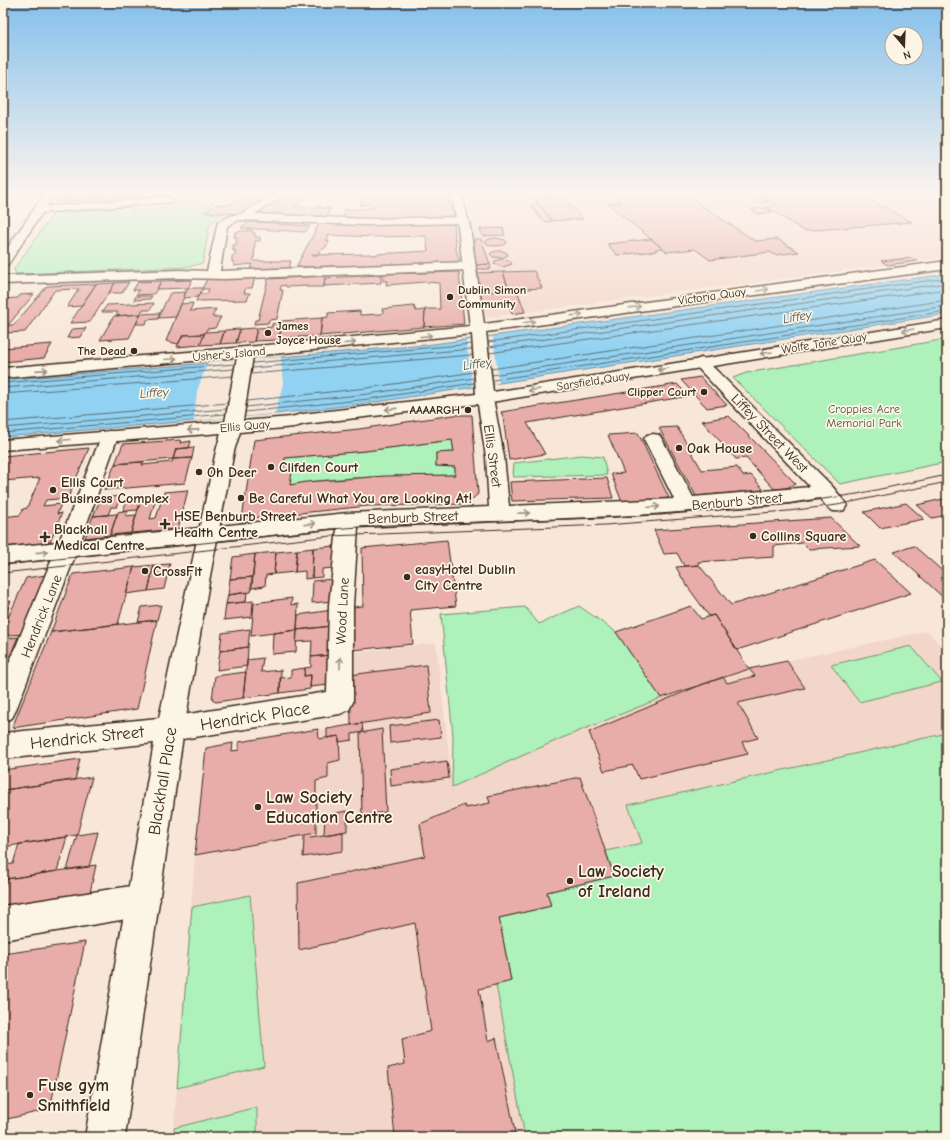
<svg xmlns="http://www.w3.org/2000/svg" width="950" height="1140" viewBox="0 0 950 1140" font-family="'Comic Neue',sans-serif">
  <style>
    .built { fill: #f3d6ca }
    .green { fill: #aef1ba; stroke: #748e6c }
    .water { fill: #91d2f2; stroke: #6f8f9d }
    .pier { fill: #f8e7d9 }
    .lines { fill: none; stroke-linecap: round; stroke-linejoin: round }
    .shore { stroke: #5d6d73; stroke-width: 1 }
    .building { fill: #e8ada8; stroke: #3b2a1e; fill-rule: evenodd }
    .street-casing { stroke: #3b2a1e; stroke-width: 3 }
    .secondary-casing { stroke: #3b2a1e; stroke-width: 3 }
    .street { fill: #fcf5e5; fill-rule: evenodd }
    .secondary { fill: #fcf5e5; fill-rule: evenodd }
    .tram { stroke: #3b2a1e; stroke-width: 1 }
    .oneway { stroke: #9c9082 }
    .poi-dot { fill: #3b2a1e; stroke: #fcf5e5; stroke-width: 1.5 }
    .labels { text-anchor: middle; stroke-width: 3.5; stroke-linejoin: round; paint-order: stroke }
    .far-poi-label { font-size: 12px; font-weight: bold; fill: #3b2a1e; stroke: #fcf5e5; text-anchor: end }
    .far-street-label { font-size: 12px; fill: #3b2a1e; stroke: #fcf5e5 }
    .far-park-label { font-size: 12px; fill: #52523d; stroke: #fcf5e5 }
    .far-water-label { font-size: 13px; font-style: italic; fill: #505453; stroke: #fcf5e5 }
    .street-label { font-size: 14px; fill: #3b2a1e; stroke: #fcf5e5 }
    .poi-label { font-size: 14px; font-weight: bold; fill: #3b2a1e; stroke: #fcf5e5; text-anchor: start }
    .near-street-label { font-size: 17px; fill: #3b2a1e; stroke: #fcf5e5 }
    .near-poi-label { font-size: 17px; font-weight: bold; fill: #3b2a1e; stroke: #fcf5e5; text-anchor: start }
  </style>
  <rect width="100%" height="100%" fill="#f8e7d9"/>
  <filter id="ink" filterUnits="userSpaceOnUse"><feTurbulence type="fractalNoise" baseFrequency=".025" numOctaves="2"/><feDisplacementMap in="SourceGraphic" scale="8" xChannelSelector="R" yChannelSelector="G"/><feConvolveMatrix kernelMatrix="1 2 1 2 8 2 1 2 1" color-interpolation-filters="sRGB"/></filter>
  <g filter="url(#ink)">
    <path class="built" d="M466 192H947V257L489 317 483 315 481 292 475 273 474 237 470 222 474 221 467 204 472 202Z
      M927 631 947 652V1137H173L195 855 206 748 232 751 239 750V742L351 725 349 653 436 643 453 786 562 738 661 698 749 669Z"/>
    <path class="green" d="M221 194 203 212 221 214 209 226 203 263 188 267 16 274 14 269 55 211 130 205 133 206 131 211 162 209 178 197Z
      M947 339V462L840 484 733 378 746 373Z
      M452 440 454 452 436 453V466L455 467V475C400 477 345 475 290 485L292 464 284 466 285 458 365 451Z
      M582 455 603 457 607 475 513 477 514 463Z
      M579 606 616 632 661 698 562 738 452 787 453 736 441 614 525 607 539 624Z
      M911 646 942 682 859 702 831 665Z
      M947 733V1137H525L496 985 511 981 499 918 551 906 547 892 614 876 606 851 642 843 628 805Z
      M250 895 264 1066 177 1088 192 907Z
      M257 1107V1137H173L174 1128Z"/>
    <path class="water" d="M947 274V314L370 403 275 414 3 437V380L426 345Z"/>
    <path class="pier" d="M493 337 499 383 473 387 466 341Z
      M281 357 283 384 275 414 194 421 197 391 208 362Z"/>
    <g class="lines">
      <path class="shore" d="M488 342 947 278
        M489 347 947 283
        M489 353 947 289
        M253 363 472 344
        M252 368 472 349
        M491 369 947 300
        M251 374 472 355
        M492 375 947 306
        M493 380 947 311
        M3 383 235 364
        M3 388 234 369
        M3 394 233 376
        M247 401 367 388 474 372
        M246 407 368 394 474 378
        M245 412 369 399 474 383
        M3 422 228 403
        M3 428 226 409
        M3 433 225 414"/>
    </g>
    <path class="building" d="M3 192H15L9 200 3 201Z
      M138 192H174L173 194 56 202 60 197Z
      M252 192H279L242 214 206 212 216 204 228 205Z
      M291 192H331L326 195 314 193 294 206 314 208 316 206H321L320 208H331L328 212V217L258 215 268 205Z
      M406 192H446L454 216 380 220 346 219 343 210 373 208V204L360 205 361 198Z
      M645 192H681L755 241 777 239 799 252 775 255 770 252 710 260 695 249 667 252 608 204 621 202 614 197 630 195 627 193Z
      M739 192H752L768 202 756 203Z
      M753 192H855L912 222 804 231 767 207 776 206Z
      M563 196 567 202 583 219 552 221 534 198Z
      M539 204 552 221 544 222 530 205Z
      M765 208 772 212 758 214 751 209Z
      M247 222 279 223 278 224 310 226 305 232 241 228Z
      M319 224 376 226 454 224 456 249 460 263 296 267ZM327 235 375 237 426 236 428 251 376 254V255H371V254L312 255 320 253 321 250 325 248 329 242V241L326 240 329 237 326 236Z
      M503 228 505 235 482 236 480 229Z
      M252 230V233H255V237H260V241H255L254 261H291L289 268 250 269 252 264 234 266V262H232V256H235V250L233 251V245H236L237 237H234L235 232Z
      M496 238 505 240 507 243 504 245 494 246 488 245 485 242 489 239Z
      M474 239H481L490 264 475 265Z
      M651 239 662 248 655 249 657 251 617 255 607 244Z
      M495 251H503L507 253 508 255 502 258 493 257 490 254Z
      M911 258 917 261 888 265 881 261Z
      M501 259 509 260 512 264 503 267 494 264 495 261Z
      M490 264 491 269H475V265Z
      M534 271 542 288 509 290 503 272Z
      M459 272 464 324 424 327 425 309H440L439 283 425 282 386 285 387 281H383V274Z
      M503 272 509 291 481 292 475 273Z
      M381 275V283L324 286 325 278Z
      M325 276 324 287H306L307 286 286 287V285L281 286 280 290H283L277 319 269 320 268 323 254 324 255 320H258L268 279Z
      M255 278 252 288H246L244 293H250L247 300 196 301 199 294H207L209 289H202L207 279Z
      M192 280 188 288 157 289 161 281Z
      M161 281 154 294 136 295 139 290H133L138 282Z
      M129 282 122 293H109L115 283Z
      M115 283 90 322 70 323 96 284Z
      M96 284 81 306 67 307 79 289 55 290 25 332 3 333 9 325H14L47 286Z
      M188 288H203L198 297 183 298Z
      M509 290H517L525 312 512 314 507 301 481 303V292L509 291Z
      M186 292 176 317 158 318 170 293Z
      M34 294 9 324H3V299L18 298 20 295Z
      M136 296H152L150 299 134 300Z
      M154 303 150 310H142L141 314 116 316 118 312H102L107 305Z
      M193 303 190 311 216 309 212 317H221L215 328 207 329 204 334 183 335 178 344 166 341 181 304Z
      M414 306 416 311 425 310 424 327 320 336 322 318 328 317V313L360 311V315H362L381 314 383 313 382 309Z
      M161 313 158 319 147 320 146 324H136L141 314Z
      M141 314 129 338 100 340 114 316Z
      M322 318 320 336 279 338 282 321Z
      M282 322 279 340 254 341 257 328 272 327V324Z
      M86 328 81 337 67 338 72 329Z
      M257 328 254 342 236 343 240 329Z
      M240 329 236 343 220 344 225 330Z
      M224 331 220 344 200 345 205 332Z
      M204 334 200 345 177 347 183 335Z
      M52 344 44 358 3 362V348Z
      M700 377 727 405 707 408 681 380Z
      M677 384 689 396 527 423 545 454 509 460 503 417 501 412Z
      M453 415H472L478 494 467 504 368 506 242 519 254 440 359 429ZM452 440 454 452 436 453V466L455 467V475L385 476 306 482 290 485 293 464 284 466 285 458 365 451Z
      M729 416 765 452 796 484 786 488 774 489 746 458 736 459 702 421Z
      M677 427 702 470 737 467 743 476 751 475 764 490 696 496 659 428Z
      M638 433 669 498 622 502 611 474 624 473 608 435Z
      M181 440 180 443 191 441 189 448 176 449 173 459 115 464 123 444Z
      M194 447 192 458 173 459 176 449Z
      M89 448 68 498 46 500 43 506 61 504 57 514 62 513 49 545 34 547 35 544 3 547V517L20 515 23 509 27 508 40 478 3 481V456Z
      M192 458 185 483 104 490 115 464 143 462 142 465 172 462 173 459Z
      M607 478 613 498 512 501 510 482Z
      M188 490 178 529 131 533 142 496 157 495 150 519 156 518 164 492Z
      M142 495 138 510 123 511 128 497Z
      M121 496 117 507H111L108 515 93 516 101 498Z
      M947 498V515L932 518 917 505Z
      M906 503 924 519 880 528 864 512Z
      M128 510 126 516 136 515 131 533 110 535 118 512Z
      M117 514 110 535 85 538 93 516Z
      M831 518 860 546 809 549 803 543 774 546V557L698 562 699 565 684 566 677 553 664 554 654 530Z
      M447 540 456 606 410 610 413 644 353 650V607L363 606 362 548Z
      M334 546V568L322 569V577L312 578 313 548Z
      M914 546 947 575V601L894 552Z
      M313 548 312 578 305 579V571L295 572 297 550Z
      M297 550 295 572 274 574 276 552Z
      M276 552 274 574 266 575 265 586 251 588 255 554Z
      M255 554 253 577 230 579 233 557Z
      M875 560 911 593 737 650 714 615 709 616 685 583 676 567 699 565 731 605Z
      M170 564 164 589 148 591 154 565Z
      M154 565 148 591 126 594 134 567Z
      M134 567 118 624 51 632 73 574Z
      M46 575 22 634 3 636V629L26 578Z
      M253 577 251 592 228 595 230 579Z
      M333 579V601L312 603 313 581Z
      M247 592 246 602 226 604 228 595Z
      M292 598 291 605 298 604 297 630 251 636 254 603Z
      M11 601 3 619V602Z
      M253 601 252 617 224 620 226 604Z
      M161 605 157 620 138 622 142 607Z
      M691 606 701 619 714 615 749 669 661 698 616 632Z
      M332 610 331 626 297 630 298 615Z
      M157 620 137 709 12 728 51 632Z
      M331 626 330 655 311 657 312 641 296 642 297 630Z
      M250 629 248 647 220 651 222 633Z
      M297 630 296 652 272 654 273 633Z
      M18 637 3 672V639Z
      M248 647 247 666 217 670 220 651Z
      M330 655 329 685 310 687 311 675 304 676 305 668 311 667V657Z
      M263 658 261 672 281 670 280 693 243 698 247 660Z
      M787 661 805 688 738 703 758 738 742 742 748 754 639 779 633 765 604 771 589 732 696 687 723 677 727 683 755 676 749 669Z
      M426 665 431 713 351 725 350 675Z
      M305 668 304 676 311 675 310 689 280 693V678L291 677V670Z
      M246 672 243 698 216 702 212 700 215 676Z
      M439 720 441 737 390 743 389 726Z
      M362 723 363 732 352 734V740L339 742V736L327 738V729Z
      M318 729 319 739 339 736 340 760 328 763V778L316 781V833L195 855 206 748 233 743 232 751 239 750V742Z
      M382 729 386 812 362 815 360 733Z
      M80 759 75 780 4 790 3 793V770Z
      M447 761 449 778 391 786 390 769Z
      M92 777 77 835 3 847 4 790Z
      M580 777 614 876 547 892 551 906 499 918 511 981 479 989 488 1041 496 1038 516 1137H395L388 1068 405 1064 402 1039 431 1031 415 923 299 950 298 883 425 856 420 824 464 805 466 808 490 803 488 796Z
      M347 811V831L324 835 325 815Z
      M98 832 89 867 67 870 77 835Z
      M343 832V851L303 857 304 838Z
      M67 837 57 871 7 879 3 892V865L13 864 19 844Z
      M96 865 89 897 3 910V892L7 879Z
      M85 942 50 1109 3 1120V954Z"/>
    <g class="lines">
      <defs>
        <path id="street" d="M278 192H289L255 214 365 219 462 217 467 220 462 223 365 225 239 220 227 226 220 271 469 262 473 263 475 266 473 269 469 270 224 279 180 278 3 284V276L180 270 207 271 218 222 233 215 241 214Z
          M167 197 171 198 172 200 171 202 40 213 35 210 40 207Z
          M701 358 706 360 832 486 847 505 844 510C830 514 828 508 820 498L789 503 660 514 358 527 353 605V702L349 710 340 714 170 741 160 738 156 729 160 720 170 717 327 692 329 605 337 528 75 556 16 710 12 718 3 722V678L52 559 3 564V548L59 542 103 432 109 431 115 432 118 436 81 540 348 513 489 507 486 457 477 398 479 394 485 393 491 394 493 398 504 457 509 506 674 499 644 439 647 435 653 434 659 435 662 439 693 497 810 487 696 366 693 363 696 360Z
          M144 884 155 889 160 900 155 911 144 916 3 940V906Z"/>
        <path id="secondary" d="M46 192H56L7 266 3 267V254Z
          M451 192H461L470 227 484 324 947 261V269L486 332 493 392 947 320V328L485 403 305 424 294 427 240 432 234 451 210 576 184 729 125 1137H85L154 743 3 759V733L159 718 216 451 221 433 3 450V440L225 422 237 357 3 378V368L246 347 470 326 458 227ZM472 334 476 394 302 414 291 417 243 421 253 356Z"/>
      </defs>
      <use href="#street" class="street-casing"/>
      <use href="#secondary" class="secondary-casing"/>
      <use href="#street" class="street"/>
      <use href="#secondary" class="secondary"/>
      <path class="tram" d="M3 565 331 529 388 525 603 518 783 505 857 494 947 475
        M3 573 331 536 605 525 788 511 837 505 947 482"/>
    </g>
    <defs><path id="oneway-shaft" d="M-6 0H5M1.5-3L5.5 0L1.5 3" fill="none" stroke-width="1.6" stroke-linecap="round" stroke-linejoin="round"/></defs>
    <g class="oneway">
      <use href="#oneway-shaft" transform="translate(763 290) rotate(-8)"/>
      <use href="#oneway-shaft" transform="translate(635 307) rotate(-8)"/>
      <use href="#oneway-shaft" transform="translate(577 315) rotate(-8)"/>
      <use href="#oneway-shaft" transform="translate(529 322) rotate(-8)"/>
      <use href="#oneway-shaft" transform="translate(908 330) rotate(171)"/>
      <use href="#oneway-shaft" transform="translate(426 336) rotate(-6)"/>
      <use href="#oneway-shaft" transform="translate(350 343) rotate(-5)"/>
      <use href="#oneway-shaft" transform="translate(766 353) rotate(171)"/>
      <use href="#oneway-shaft" transform="translate(171 359) rotate(-5)"/>
      <use href="#oneway-shaft" transform="translate(663 369) rotate(170)"/>
      <use href="#oneway-shaft" transform="translate(42 370) rotate(-4)"/>
      <use href="#oneway-shaft" transform="translate(534 390) rotate(171)"/>
      <use href="#oneway-shaft" transform="translate(391 409) rotate(174)"/>
      <use href="#oneway-shaft" transform="translate(193 430) rotate(176)"/>
      <use href="#oneway-shaft" transform="translate(64 440) rotate(175)"/>
      <use href="#oneway-shaft" transform="translate(654 507) rotate(-3)"/>
      <use href="#oneway-shaft" transform="translate(524 513) rotate(-2)"/>
      <use href="#oneway-shaft" transform="translate(310 524) rotate(-6)"/>
      <use href="#oneway-shaft" transform="translate(42 552) rotate(-6)"/>
      <use href="#oneway-shaft" transform="translate(340 663) rotate(-89)"/>
    </g>
  </g>
  <linearGradient id="sky" x2="0" y2="1"><stop stop-color="#85c0ec"/><stop offset="0.55" stop-color="#fcf4ee"/><stop offset="1" stop-color="#fcf4ee" stop-opacity="0"/></linearGradient>
  <rect width="950" height="351" fill="url(#sky)"/>
  <g class="poi-dot">
    <circle cx="450" cy="297" r="4"/>
    <circle cx="268" cy="333" r="4"/>
    <circle cx="134" cy="351" r="4"/>
    <circle cx="704" cy="392" r="4"/>
    <circle cx="468" cy="410" r="4"/>
    <circle cx="679" cy="448" r="4"/>
    <circle cx="271" cy="467" r="4"/>
    <circle cx="199" cy="472" r="4"/>
    <circle cx="53" cy="490" r="4"/>
    <circle cx="241" cy="498" r="4"/>
    <path d="M163 518h4v4h4v4h-4v4h-4v-4h-4v-4h4z"/>
    <circle cx="753" cy="536" r="4"/>
    <path d="M43 531h4v4h4v4h-4v4h-4v-4h-4v-4h4z"/>
    <circle cx="145" cy="571" r="4"/>
    <circle cx="407" cy="577" r="4"/>
    <circle cx="258" cy="807" r="4"/>
    <circle cx="570" cy="881" r="4"/>
    <circle cx="30" cy="1095" r="4"/>
  </g>
  <g class="labels">
    <g class="far-poi-label">
      <text x="458" y="294" text-anchor="start">Dublin Simon<tspan x="458" dy="14">Community</tspan></text>
      <text x="276" y="330" text-anchor="start">James<tspan x="276" dy="14">Joyce House</tspan></text>
      <text x="126" y="355">The Dead</text>
      <text x="696" y="396">Clipper Court</text>
      <text x="460" y="414">AAAARGH</text>
    </g>
    <g class="far-street-label">
      <text transform="translate(712 296) rotate(-8)" y="4">Victoria Quay</text>
      <text transform="translate(824 343) rotate(-9)" y="4">Wolfe Tone Quay</text>
      <text transform="translate(229 354) rotate(-5)" y="4">Usher's Island</text>
      <text transform="translate(593 381) rotate(-9)" y="4">Sarsfield Quay</text>
      <text transform="translate(245 426) rotate(-5)" y="4">Ellis Quay</text>
    </g>
    <g class="far-park-label">
      <text x="864" y="413">Croppies Acre<tspan x="864" dy="14">Memorial Park</tspan></text>
    </g>
    <g class="far-water-label">
      <text transform="translate(797 316) rotate(-10)" y="5">Liffey</text>
      <text transform="translate(477 363) rotate(-8)" y="5">Liffey</text>
      <text transform="translate(154 392) rotate(-4)" y="5">Liffey</text>
    </g>
    <g class="street-label">
      <text transform="translate(770 433) rotate(46)" y="5">Liffey Street West</text>
      <text transform="translate(493 456) rotate(82)" y="5">Ellis Street</text>
      <text transform="translate(737 501) rotate(-5)" y="5">Benburb Street</text>
      <text transform="translate(413 517) rotate(-2)" y="5">Benburb Street</text>
      <text transform="translate(342 611) rotate(-87)" y="5">Wood Lane</text>
      <text transform="translate(41 616) rotate(-68)" y="5">Hendrick Lane</text>
    </g>
    <g class="poi-label">
      <text x="687" y="453">Oak House</text>
      <text x="279" y="472">Clifden Court</text>
      <text x="207" y="477">Oh Deer</text>
      <text x="61" y="487">Ellis Court<tspan x="61" dy="16">Business Complex</tspan></text>
      <text x="249" y="503">Be Careful What You are Looking At!</text>
      <text x="174" y="521">HSE Benburb Street<tspan x="174" dy="16">Health Centre</tspan></text>
      <text x="54" y="534">Blackhall<tspan x="54" dy="16">Medical Centre</tspan></text>
      <text x="761" y="541">Collins Square</text>
      <text x="415" y="574">easyHotel Dublin<tspan x="415" dy="16">City Centre</tspan></text>
      <text x="153" y="576">CrossFit</text>
    </g>
    <g class="near-street-label">
      <text transform="translate(255 716) rotate(-9)" y="6">Hendrick Place</text>
      <text transform="translate(87 737) rotate(-6)" y="6">Hendrick Street</text>
      <text transform="translate(162 781) rotate(-81)" y="6">Blackhall Place</text>
    </g>
    <g class="near-poi-label">
      <text x="266" y="803">Law Society<tspan x="266" dy="20">Education Centre</tspan></text>
      <text x="578" y="877">Law Society<tspan x="578" dy="20">of Ireland</tspan></text>
      <text x="38" y="1091">Fuse gym<tspan x="38" dy="20">Smithfield</tspan></text>
    </g>
  </g>
  <rect width="950" height="1140" fill="none" stroke="#fcf5e5" stroke-width="16"/>
  <rect x="8" y="8" width="934" height="1124" fill="none" stroke="#3b2a1e" stroke-width="1.5" filter="url(#ink)"/>
  <g transform="translate(904 46) rotate(161)"><circle r="19" fill="#fcf5e5" stroke="#afa495"/>
  <path d="M0-3L7 15L0 10L-7 15Z" fill="#3b2a1e"/>
  <text y="-6" font-size="11" font-weight="bold" text-anchor="middle" fill="#3b2a1e">N</text>
  </g>
</svg>
